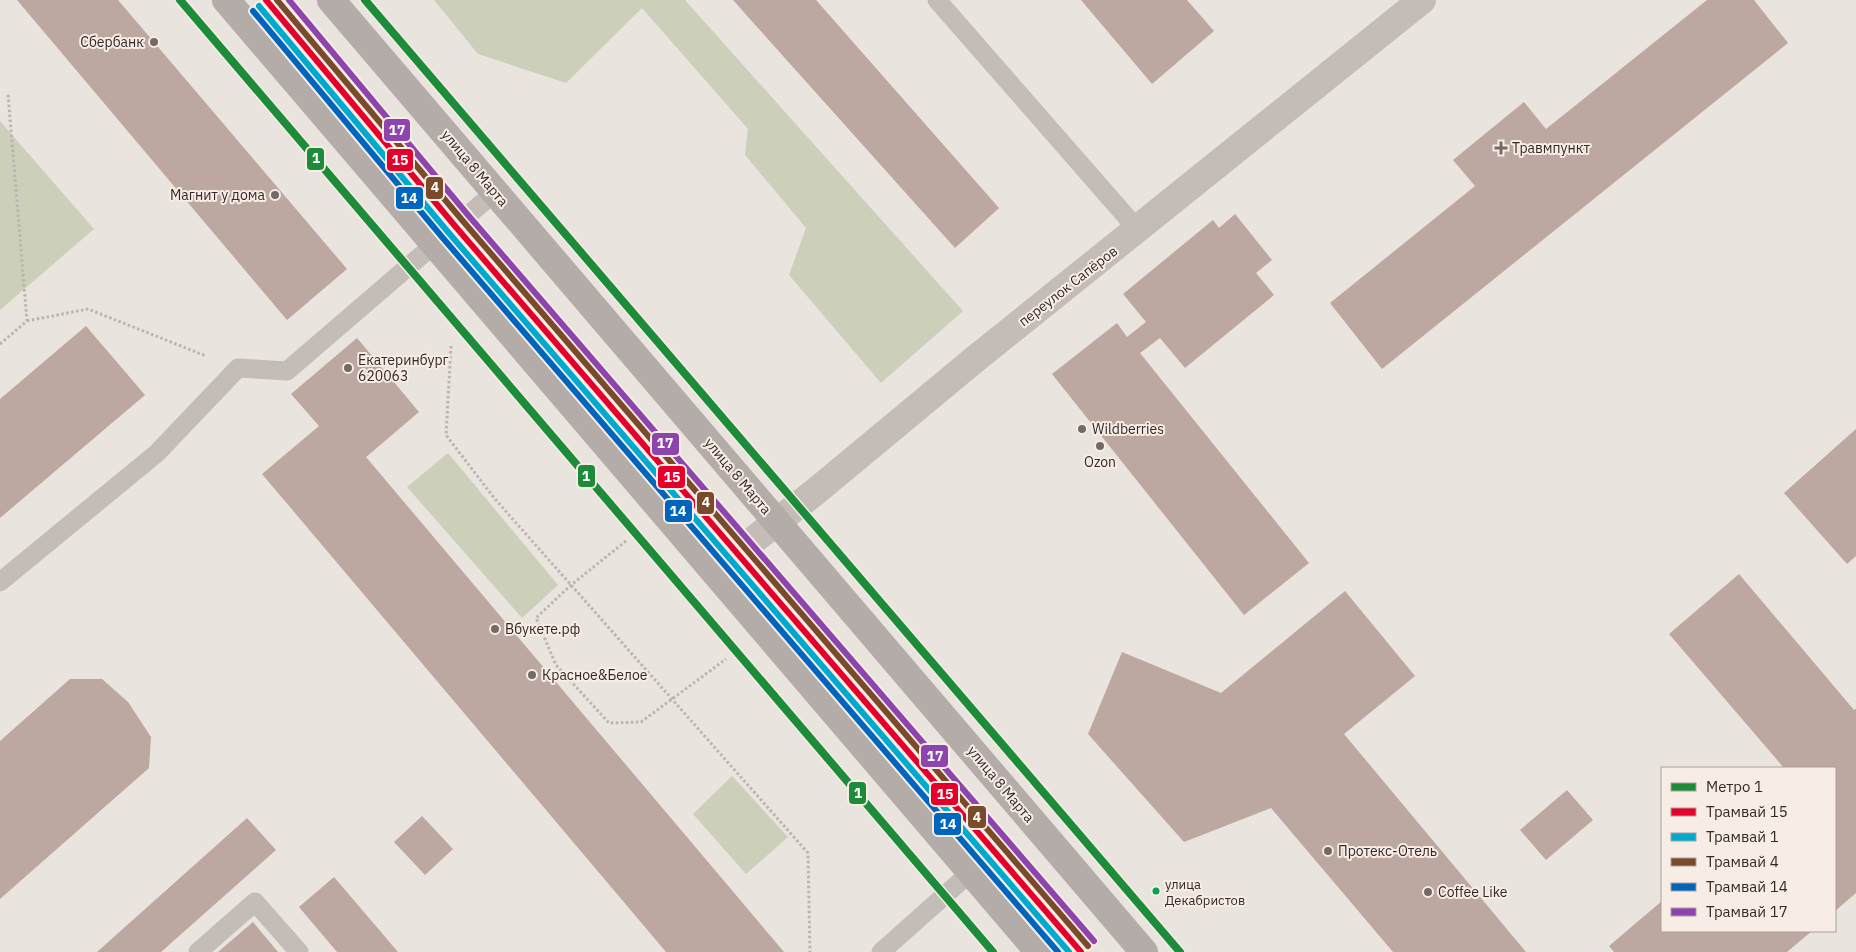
<svg xmlns="http://www.w3.org/2000/svg" width="1856" height="952" viewBox="0 0 1856 952" font-family="'IBM Plex Sans',sans-serif">
  <style>
    .green { fill: #cccfb9 }
    .building { fill: #bda7a1 }
    .lines { fill: none; stroke-linecap: round; stroke-linejoin: round }
    .path { stroke: #bbb4b0; stroke-width: 3; stroke-dasharray: 2.5 2.5; stroke-linecap: butt }
    .service { stroke: #c3bcb7; stroke-width: 19 }
    .minor { stroke: #c3bcb7; stroke-width: 28 }
    .secondary { stroke: #b4aca8; stroke-width: 28 }
    .tram-1-casing { stroke: #f7ede5; stroke-width: 10 }
    .tram-2-casing { stroke: #f7ede5; stroke-width: 10 }
    .tram-3-casing { stroke: #f7ede5; stroke-width: 10 }
    .tram-4-casing { stroke: #f7ede5; stroke-width: 10 }
    .tram-5-casing { stroke: #f7ede5; stroke-width: 10 }
    .tram-1 { stroke: #e4002b; stroke-width: 6 }
    .tram-2 { stroke: #00a9ce; stroke-width: 6 }
    .tram-3 { stroke: #7a4b2a; stroke-width: 6 }
    .tram-4 { stroke: #0065bd; stroke-width: 6 }
    .tram-5 { stroke: #8e44ad; stroke-width: 6 }
    .metro-1-casing { stroke: #f7ede5; stroke-width: 11 }
    .metro-1 { stroke: #1c8c3a; stroke-width: 8 }
    .poi-dot { fill: #736a66; stroke: #f7ede5; stroke-width: 2 }
    .bus-dot { fill: #00a651; stroke: #f7ede5; stroke-width: 2 }
    .labels { text-anchor: middle; stroke-width: 4; stroke-linejoin: round; paint-order: stroke }
    .bus-label { font-size: 13px; fill: #332926; stroke: #f7ede5; text-anchor: start }
    .poi-label { font-size: 14px; fill: #332926; stroke: #f7ede5; text-anchor: start }
    .street-label { font-size: 14px; fill: #332926; stroke: #f7ede5 }
    .line-badge { stroke: #f7ede5; stroke-width: 2 }
    .badge-label { font-size: 14px; text-anchor: middle; font-weight: bold; fill: #fff }
  </style>
  <rect width="100%" height="100%" fill="#eae4de"/>
  <path class="green" d="M434 0H685L963 311 881 383 789 275 806 228 745 155 748 129 642 8 566 83 478 54Z
    M0 121 94 229 0 310Z
    M448 453 558 585 522 618 407 487Z
    M732 776 788 837 746 874 693 814Z"/>
  <path class="building" d="M17 0H118L347 269 287 320Z
    M733 0H816L999 208 955 248Z
    M1081 0H1187L1214 31 1152 84Z
    M1707 0H1754L1788 43 1382 369 1330 303 1475 186 1453 160 1524 102 1546 129Z
    M1235 214 1272 260 1256 273 1274 295 1185 368 1160 338 1140 353 1309 563 1244 615 1052 374 1117 323 1127 337 1146 322 1123 294 1213 220 1219 228Z
    M86 326 145 395 0 518V399Z
    M357 338 419 412 366 457 784 952H666L262 474 319 426 291 394Z
    M1856 429V556L1847 564 1784 493Z
    M1739 574 1854 710 1856 709V893L1835 911V768H1784L1669 634Z
    M1345 591 1415 676 1344 734 1526 952H1393L1271 808 1184 842 1088 734 1122 652 1221 693Z
    M70 679H102L128 702 151 737 149 768 0 899V741Z
    M1567 790 1593 820 1546 860 1520 830Z
    M422 816 453 849 425 875 394 842Z
    M247 818 276 850 161 952H97Z
    M334 877 398 952H337L299 907Z
    M1662 901V931H1812L1787 952H1614L1609 946Z
    M253 922 278 952H218Z"/>
  <g class="lines">
    <path class="path" d="M27 321 88 309 206 356
      M0 344 27 321 8 94
      M451 346 446 435 495 499 808 853 810 952
      M626 541 571 585 536 618 556 665 609 723 641 722 726 659"/>
    <path class="service" d="M937 0 1138 230
      M0 582 157 453 238 368 287 371 495 192
      M198 952 255 902 299 952
      M881 952 972 871"/>
    <path class="minor" d="M714 571 815 492 974 360 1422 0"/>
    <path class="secondary" d="M226 0 1039 952
      M331 0 1144 952"/>
    <defs>
      <path id="tram-1" d="M266 0 455 226 1081 952"/>
      <path id="tram-2" d="M259 6 448 232 1069 952"/>
      <path id="tram-3" d="M277 0 462 220 1088 946"/>
      <path id="tram-4" d="M253 11 442 237 1058 952"/>
      <path id="tram-5" d="M289 0 468 215 1094 941"/>
    </defs>
    <use href="#tram-1" class="tram-1-casing"/>
    <use href="#tram-2" class="tram-2-casing"/>
    <use href="#tram-3" class="tram-3-casing"/>
    <use href="#tram-4" class="tram-4-casing"/>
    <use href="#tram-5" class="tram-5-casing"/>
    <use href="#tram-1" class="tram-1"/>
    <use href="#tram-2" class="tram-2"/>
    <use href="#tram-3" class="tram-3"/>
    <use href="#tram-4" class="tram-4"/>
    <use href="#tram-5" class="tram-5"/>
    <defs>
      <path id="metro-1" d="M180 0 993 952
        M365 0 1180 952"/>
    </defs>
    <use href="#metro-1" class="metro-1-casing"/>
    <use href="#metro-1" class="metro-1"/>
  </g>
  <g class="poi-dot">
    <circle cx="154" cy="42" r="5"/>
    <path d="M1498.5 140.5h5v5h5v5h-5v5h-5v-5h-5v-5h5z"/>
    <circle cx="275" cy="195" r="5"/>
    <circle cx="348" cy="368" r="5"/>
    <circle cx="1082" cy="429" r="5"/>
    <circle cx="1100" cy="446" r="5"/>
    <circle cx="495" cy="629" r="5"/>
    <circle cx="532" cy="675" r="5"/>
    <circle cx="1328" cy="851" r="5"/>
    <circle cx="1428" cy="892" r="5"/>
  </g>
  <circle class="bus-dot" cx="1156" cy="891" r="4.5"/>
  <g class="labels">
    <g class="bus-label">
      <text x="1165" y="889">улица<tspan x="1165" dy="16">Декабристов</tspan></text>
    </g>
    <g class="poi-label">
      <text x="144" y="47" text-anchor="end">Сбербанк</text>
      <text x="1512" y="153">Травмпункт</text>
      <text x="265" y="200" text-anchor="end">Магнит у дома</text>
      <text x="358" y="365">Екатеринбург<tspan x="358" dy="16">620063</tspan></text>
      <text x="1092" y="434">Wildberries</text>
      <text x="1100" y="467" text-anchor="middle">Ozon</text>
      <text x="505" y="634">Вбукете.рф</text>
      <text x="542" y="680">Красное&amp;Белое</text>
      <text x="1338" y="856">Протекс-Отель</text>
      <text x="1438" y="897">Coffee Like</text>
    </g>
    <g class="street-label">
      <text transform="translate(475 168) rotate(50)" y="5">улица 8 Марта</text>
      <text transform="translate(1068 286) rotate(-38)" y="5">переулок Сапёров</text>
      <text transform="translate(738 476) rotate(50)" y="5">улица 8 Марта</text>
      <text transform="translate(1001 784) rotate(50)" y="5">улица 8 Марта</text>
    </g>
  </g>
  <g class="line-badge">
    <rect x="383" y="118" width="28" height="24" rx="5" fill="#8e44ad"/>
    <rect x="306" y="147" width="19" height="24" rx="5" fill="#1c8c3a"/>
    <rect x="386" y="148" width="28" height="24" rx="5" fill="#e4002b"/>
    <rect x="425" y="176" width="19" height="24" rx="5" fill="#7a4b2a"/>
    <rect x="395" y="186" width="29" height="24" rx="5" fill="#0065bd"/>
    <rect x="651" y="432" width="29" height="24" rx="5" fill="#8e44ad"/>
    <rect x="577" y="464" width="19" height="24" rx="5" fill="#1c8c3a"/>
    <rect x="657" y="465" width="29" height="24" rx="5" fill="#e4002b"/>
    <rect x="696" y="491" width="19" height="24" rx="5" fill="#7a4b2a"/>
    <rect x="664" y="499" width="29" height="24" rx="5" fill="#0065bd"/>
    <rect x="920" y="744" width="29" height="24" rx="5" fill="#8e44ad"/>
    <rect x="848" y="781" width="19" height="24" rx="5" fill="#1c8c3a"/>
    <rect x="930" y="782" width="29" height="24" rx="5" fill="#e4002b"/>
    <rect x="967" y="805" width="20" height="24" rx="5" fill="#7a4b2a"/>
    <rect x="933" y="812" width="29" height="24" rx="5" fill="#0065bd"/>
  </g>
  <g class="badge-label">
    <text x="397" y="135">17</text>
    <text x="316" y="163">1</text>
    <text x="400" y="165">15</text>
    <text x="435" y="192">4</text>
    <text x="409" y="203">14</text>
    <text x="665" y="448">17</text>
    <text x="586" y="481">1</text>
    <text x="672" y="482">15</text>
    <text x="706" y="507">4</text>
    <text x="678" y="516">14</text>
    <text x="935" y="761">17</text>
    <text x="858" y="798">1</text>
    <text x="945" y="799">15</text>
    <text x="977" y="822">4</text>
    <text x="948" y="829">14</text>
  </g>
  <rect x="1661" y="767" width="175" height="165" fill="#f7ede5" stroke="#a99f99"/>
  <rect x="1671" y="783" width="25" height="8" fill="#1c8c3a" stroke="#a99f99"/>
  <text x="1706" y="792" font-size="15" fill="#332926">Метро 1</text>
  <rect x="1671" y="808" width="25" height="8" fill="#e4002b" stroke="#a99f99"/>
  <text x="1706" y="817" font-size="15" fill="#332926">Трамвай 15</text>
  <rect x="1671" y="833" width="25" height="8" fill="#00a9ce" stroke="#a99f99"/>
  <text x="1706" y="842" font-size="15" fill="#332926">Трамвай 1</text>
  <rect x="1671" y="858" width="25" height="8" fill="#7a4b2a" stroke="#a99f99"/>
  <text x="1706" y="867" font-size="15" fill="#332926">Трамвай 4</text>
  <rect x="1671" y="883" width="25" height="8" fill="#0065bd" stroke="#a99f99"/>
  <text x="1706" y="892" font-size="15" fill="#332926">Трамвай 14</text>
  <rect x="1671" y="908" width="25" height="8" fill="#8e44ad" stroke="#a99f99"/>
  <text x="1706" y="917" font-size="15" fill="#332926">Трамвай 17</text>
</svg>
